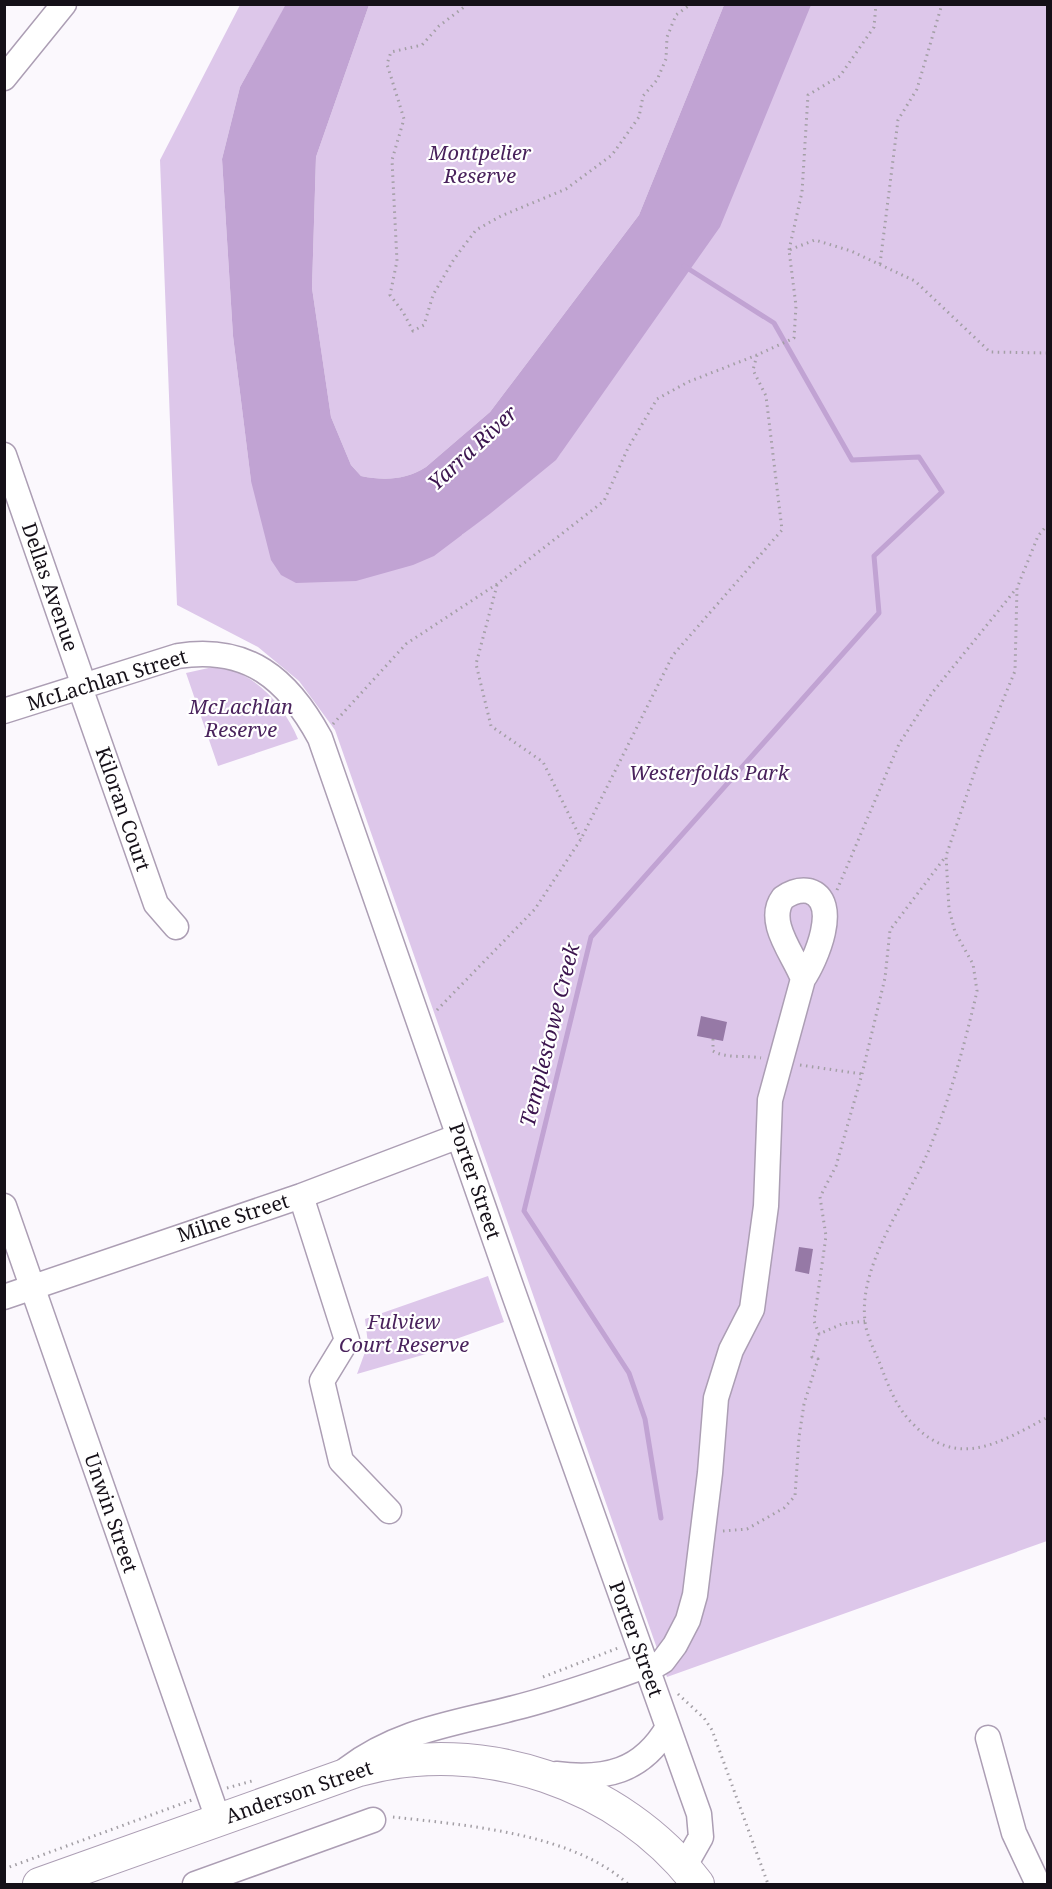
<svg xmlns="http://www.w3.org/2000/svg" width="1052" height="1889" viewBox="0 0 1052 1889" font-family="'Noto Serif',serif">
  <style>
    .green { fill: #ddc7ea }
    .water { fill: #c1a3d3 }
    .lines { fill: none; stroke-linecap: round; stroke-linejoin: round }
    .stream { stroke: #c1a3d3; stroke-width: 5 }
    .building { fill: #9679a6 }
    .minor-casing { stroke: #ac9eb4; stroke-width: 27 }
    .major-casing { stroke: #ac9eb4; stroke-width: 34 }
    .path { stroke: #a39fa5; stroke-width: 3; stroke-dasharray: 1.5 4.5; stroke-linecap: butt }
    .minor { stroke: #fff; stroke-width: 24 }
    .major { stroke: #fff; stroke-width: 32 }
    .labels { text-anchor: middle; stroke-width: 4.5; stroke-linejoin: round; paint-order: stroke }
    .park-label { font-size: 20px; font-style: italic; fill: #49225c; stroke: #fff }
    .street-label { font-size: 20px; fill: #151018; stroke: #fff }
    .water-label { font-size: 21px; font-style: italic; fill: #3b144e; stroke: #fff }
  </style>
  <rect width="100%" height="100%" fill="#fbf8fd"/>
  <path class="green" d="M240 5H286L240 87 222 159 233 336 251 481 462 535 560 454 809 5H1047V1541L667 1677 335 730 299 681 258 647 177 605 160 160Z
    M369 5H724L639 215 490 412 426 467C405 480 385 481 361 476L351 465 331 417 312 288 316 157Z
    M213 667C252 668 284 705 298 739L218 766 186 673Z
    M488 1276 504 1322 425 1350 426 1354 357 1374 368 1344 365 1319Z"/>
  <path class="water" d="M286 4 369 5 316 157 312 288 331 417 351 465 361 476C385 481 405 480 426 467L490 412 639 215 724 5H811L720 227 556 460 491 513 434 556 413 565 356 581 296 583 281 575 271 560 251 481 233 336 222 159 240 87Z"/>
  <g class="lines">
    <path class="stream" d="M661 1518 645 1419 629 1373 524 1211 591 937 879 613 874 556 942 492 919 457 852 460 774 323 684 266"/>
  </g>
  <path class="building" d="M701 1016 727 1022 723 1041 697 1036Z
    M799 1247 813 1249 809 1274 795 1271Z"/>
  <g class="lines">
    <defs>
      <path id="minor" d="M4 78 64 4
        M4 455 80 674 83 696 156 904 176 927
        M4 711 178 656C248 645 288 679 320 738L511 1286 699 1814 701 1837 684 1867
        M301 1196 347 1340 322 1381 341 1461 389 1511
        M4 1206 218 1819
        M4 1297 301 1196 459 1136
        M648 1670 663 1661 675 1645 688 1620 695 1595 710 1473 716 1398 731 1350 752 1309 766 1206 770 1100 803 979C815 962 842 901 809 891 799 889 790 893 783 898 765 922 795 956 803 979
        M988 1738 1014 1833 1038 1884
        M347 1769C399 1730 453 1724 514 1708 559 1697 602 1681 646 1666
        M556 1774C605 1780 642 1772 668 1727
        M195 1884 373 1820"/>
      <path id="major" d="M39 1884 359 1770C482 1736 621 1783 698 1884"/>
    </defs>
    <use href="#minor" class="minor-casing"/>
    <use href="#major" class="major-casing"/>
    <path class="path" d="M468 4 439 26 422 45 391 52 387 64 404 119 392 160 397 261 390 295 403 312 413 331 424 325 433 295 454 259 476 230 501 216 566 189 612 155 639 117 643 96 657 80 666 59 667 37 676 15 691 4
      M789 250 802 192 808 95 840 76 874 27 876 4
      M880 264 898 120 917 89 942 4
      M1048 524 1038 536 1017 588 1015 671 980 756 946 856 949 909 955 932 973 964 977 991 974 1004C962 1054 948 1104 928 1152 907 1201 858 1265 865 1321 866 1335 875 1351 880 1364 888 1385 896 1407 912 1423 957 1471 1001 1442 1048 1417
      M497 585 476 664 491 726 543 762 581 839
      M333 724 406 644 497 584 604 501 628 448 657 399 688 382 757 355
      M837 890 899 744 932 693 1016 589
      M437 1010 535 909 581 839 673 655 782 530 766 396 753 370 757 355 794 338 796 306 789 250 815 240 851 251 915 281 990 352 1048 353
      M713 1039V1051C727 1059 745 1055 761 1058
      M800 1065 862 1074
      M865 1321 842 1324 819 1334 814 1321 826 1236 820 1197 836 1166 862 1074 885 978 890 930 946 856
      M723 1531 747 1529 784 1508 795 1496 799 1437 804 1404 818 1359 812 1357 819 1334
      M543 1677 618 1648
      M678 1694 704 1718 712 1730 768 1884
      M227 1788 252 1781
      M393 1817C465 1825 572 1833 628 1884
      M4 1869 192 1800"/>
    <use href="#minor" class="minor"/>
    <use href="#major" class="major"/>
  </g>
  <g class="labels">
    <g class="park-label">
      <text x="480" y="160">Montpelier<tspan x="480" dy="23">Reserve</tspan></text>
      <text x="241" y="714">McLachlan<tspan x="241" dy="23">Reserve</tspan></text>
      <text x="709" y="780">Westerfolds Park</text>
      <text x="404" y="1329">Fulview<tspan x="404" dy="23">Court Reserve</tspan></text>
    </g>
    <g class="street-label">
      <text transform="translate(50 587) rotate(71)" y="7">Dellas Avenue</text>
      <text transform="translate(107 680) rotate(-17)" y="7">McLachlan Street</text>
      <text transform="translate(123 809) rotate(71)" y="7">Kiloran Court</text>
      <text transform="translate(475 1181) rotate(71)" y="7">Porter Street</text>
      <text transform="translate(233 1218) rotate(-18)" y="7">Milne Street</text>
      <text transform="translate(111 1513) rotate(71)" y="7">Unwin Street</text>
      <text transform="translate(636 1639) rotate(70)" y="7">Porter Street</text>
      <text transform="translate(299 1792) rotate(-19)" y="7">Anderson Street</text>
    </g>
    <g class="water-label">
      <text transform="translate(473 448) rotate(-43)" y="7">Yarra River</text>
      <text transform="translate(550 1035) rotate(-76)" y="7">Templestowe Creek</text>
    </g>
  </g>
  <rect width="1052" height="1889" fill="none" stroke="#151018" stroke-width="12"/>
</svg>
